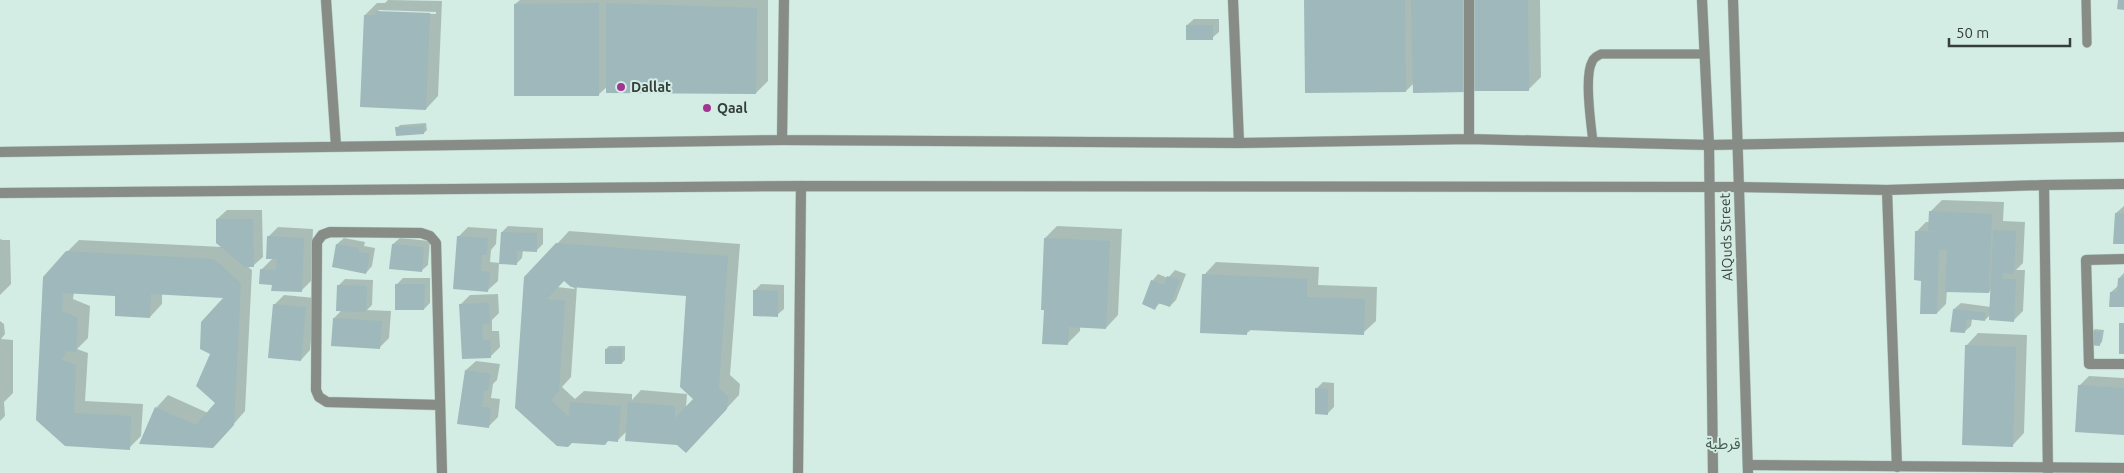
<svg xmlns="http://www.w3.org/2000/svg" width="2124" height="473" viewBox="0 0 2124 473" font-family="Ubuntu,'Noto Sans Arabic',sans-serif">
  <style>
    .shadow { fill: #0003; fill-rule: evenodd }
    .building { fill: #9eb8bb }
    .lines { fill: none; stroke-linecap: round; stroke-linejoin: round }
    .service-casing { stroke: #b4cac2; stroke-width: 10 }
    .minor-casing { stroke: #b4cac2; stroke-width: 11 }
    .tertiary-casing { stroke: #b4cac2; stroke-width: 11 }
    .service { stroke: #878d86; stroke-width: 9 }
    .minor { stroke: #878d86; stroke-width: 10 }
    .tertiary { stroke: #878d86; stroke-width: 10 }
    .poi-dot { fill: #a33492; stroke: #d4ede4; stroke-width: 2 }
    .labels { text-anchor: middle; stroke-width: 4; stroke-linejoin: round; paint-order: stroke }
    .poi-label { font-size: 14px; font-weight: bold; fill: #343e3a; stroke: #d4ede4; text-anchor: start }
    .street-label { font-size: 14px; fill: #343e3a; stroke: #d4ede4 }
    .neighbourhood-label { font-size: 15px; fill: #455b54; stroke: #d4ede4 }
  </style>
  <rect width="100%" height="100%" fill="#d4ede4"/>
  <path class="shadow" d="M388 0 442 1 438 96 426 109 365 15 377 3H385ZM379 10 436 12V14L377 12Z
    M520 0H768V81L756 93 608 86 598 95 515 4Z
    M1305 0H1540L1541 77 1529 89 1414 83 1406 91Z
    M1194 19H1219V32L1212 38 1187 25Z
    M426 123 427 130 424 133 397 128 400 125Z
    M1942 200 2004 202 2003 221 2025 222 2023 263 2016 270H2025L2023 311 2014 320 1991 314 1985 320 1972 319 1971 326 1964 332 1954 309 1961 303 1991 307 1992 289 1989 292 1947 290 1946 304 1937 313 1923 279 1916 232 1926 222H1930V212Z
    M2124 206V243L2116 213Z
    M227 210H262L263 257 253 266H247L252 270 245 411 225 434 213 446 156 408 168 395 208 413 217 403 212 353 226 297 162 293V304L150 317 117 294 74 292 73 299 90 306 88 338 77 349 88 353 85 401 143 404 141 436 129 448 37 419 67 252 79 240 223 247 217 219Z
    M508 226 543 228V244L536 251 523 250 522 258 516 264 499 263 498 281 488 290 458 237 468 227 497 229 496 244 491 250 490 262 501 263 502 232Z
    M1057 226 1122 229 1118 315 1106 328 1080 326V331L1067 344 1045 238Z
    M278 227 313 229 311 281 301 291 273 283 261 270 273 258 268 237Z
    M569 231 740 244 730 375 740 384 739 395 698 439 678 443 627 431 617 441 516 407 557 244ZM565 279 575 289 557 287ZM577 286 687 295 694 399 686 407 687 394 641 390 632 400V394L584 391 575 399 562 387 571 377Z
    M344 238 365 242 364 246 375 248 372 266 366 273 337 244Z
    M400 238 430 241 428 265 421 271 393 244Z
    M0 239 3 240H10L11 284 0 295Z
    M1216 262 1319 267 1318 285 1377 287 1376 321 1363 333 1252 329 1246 334 1204 275Z
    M1175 270 1186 274 1176 300 1170 306 1161 302 1155 308 1152 281 1158 274 1168 278Z
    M2124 273V306L2111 292 2118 286 2119 278Z
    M403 278H430V303L424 309 396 285Z
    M345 279 373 280 372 305 367 310 391 311 389 338 380 347 334 318 342 310 338 286Z
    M761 284 784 285V309L777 315 754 291Z
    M498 294 499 313 492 320V331H499L500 347 490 357 460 305 470 295Z
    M284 295 315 298 310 350 301 360 274 305Z
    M0 321 4 324 5 334 1 339 13 340V393L4 402 5 416 0 421Z
    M2095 329 2104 330 2102 342 2099 345 2092 332Z
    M1978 333 2027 335 2024 433 2012 446 1966 346Z
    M609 346H625V360L622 363 606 349Z
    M476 361 500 364 497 380 493 384 491 398 500 399 498 417 488 427 466 370Z
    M2089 376 2124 378V434L2079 386Z
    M1323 382 1334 383V407L1328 413 1316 389Z"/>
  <path class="building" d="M1304 0H1405L1406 92 1305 93Z
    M1411 0H1467L1468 92 1413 93Z
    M1472 0H1528L1529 91H1473Z
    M2118 0H2124V10L2117 9Z
    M599 3V96H514V4Z
    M606 3 757 8 756 94 606 93Z
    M376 11 430 13 426 110 360 107 364 15H375Z
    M1186 25H1213V40H1186Z
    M424 126V134L396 136 395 127Z
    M1929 211 1992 214 1989 293 1945 292 1947 250H1939L1937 314H1920L1921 281 1914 280 1915 231 1944 232 1928 230Z
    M2115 213H2124V244H2113Z
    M216 219H253L254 267H245L216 243Z
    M1993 230 2016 231 2014 274 2003 273V279H2016L2014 322 1989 320Z
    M501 232 537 233V252L517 251V265L499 264Z
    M267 236 304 238 302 292 271 291 272 285 259 284 260 269 276 270 277 259H266Z
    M457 236 488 238 487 255H482L481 271 490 272 488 292 453 289Z
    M1044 238 1110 241 1106 329 1069 327 1068 345 1042 344 1044 310H1041Z
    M556 243 728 256 719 388 728 396 727 409 686 453 677 445 625 441 628 402 675 406V418L693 399 680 387 686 296 571 287 564 281 547 299 565 301 559 391 551 400 569 417 570 402 621 406 618 442 608 441 605 445 572 443 568 447 557 446 515 408 524 277Z
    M336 244 359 248 358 252 370 254 366 274 332 267Z
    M392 244 424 247 422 272 389 269Z
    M66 251 214 259 241 283 234 425 213 448 139 444 155 407 196 425 215 403 196 386 210 354 200 349 201 322 223 298 151 294 150 318 115 316V296L63 293 62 311 78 318 76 352 66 351 62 360 76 365 74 413 131 416 130 450 65 446 36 420 43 277Z
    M1202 274 1307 279V297L1365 299 1364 335 1247 330V335L1200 333Z
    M1167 276 1180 280 1170 307 1158 303 1155 310 1142 304 1151 280 1164 285Z
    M2118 278H2124V307H2109L2110 292H2117Z
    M395 284H425L424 310H395Z
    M337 285 367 286 366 312 336 311Z
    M753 290 778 291V317L753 316Z
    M489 303 490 324H482L483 340H490L491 358 462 359 459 304Z
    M273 304 306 307 301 361 268 358Z
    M1953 309 1986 313 1985 321 1967 319 1965 333 1950 332Z
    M333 318 382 321 380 349 331 346Z
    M2119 323H2124V354H2119Z
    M2091 331 2101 332 2100 346 2089 345Z
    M1965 345 2016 347 2013 447 1962 445Z
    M622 348V364H605V349Z
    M465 370 491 374 488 391 484 390 482 407 491 408 489 428 457 424Z
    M2078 385 2124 388V435L2075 432Z
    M1315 388 1328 389V415L1315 414Z"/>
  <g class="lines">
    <defs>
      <path id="service" d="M2086 0 2087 43
        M1593 142C1591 125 1584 76 1592 62 1593 58 1597 56 1601 54H1704"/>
      <path id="minor" d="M326 0 336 146
        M1233 0 1239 143
        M1469 0V139
        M782 140 784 0
        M0 152 782 140 1239 143 1469 139 1709 145 2124 137
        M2044 185 2048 473
        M1887 190 1897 467
        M0 193 801 186 1737 187 1887 190 2044 185 2124 184
        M2124 259 2086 260 2089 364H2124
        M440 405 327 402 319 397 316 390 317 242 322 235 330 232 421 233 430 236 436 243 442 473
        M1748 465 2124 468
        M798 473 801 186"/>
      <path id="tertiary" d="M1702 0 1709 145 1713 473
        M1733 0 1748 473"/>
    </defs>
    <use href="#service" class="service-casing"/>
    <use href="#minor" class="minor-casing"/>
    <use href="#tertiary" class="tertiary-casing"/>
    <use href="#service" class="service"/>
    <use href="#minor" class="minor"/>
    <use href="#tertiary" class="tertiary"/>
  </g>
  <g class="poi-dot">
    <circle cx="621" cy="87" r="5"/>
    <circle cx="707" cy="108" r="5"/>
  </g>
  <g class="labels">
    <g class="poi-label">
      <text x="631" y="92">Dallat</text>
      <text x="717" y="113">Qaal</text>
    </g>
    <g class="street-label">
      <text transform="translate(1726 237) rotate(-92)" y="5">AlQuds Street</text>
    </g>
    <g class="neighbourhood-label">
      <text x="1723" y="449">قرطبة</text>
    </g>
  </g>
  <path d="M1949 38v8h121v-8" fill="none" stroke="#343e3a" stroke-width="2.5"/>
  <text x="1956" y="38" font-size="15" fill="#343e3a" stroke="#d4ede4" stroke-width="4" paint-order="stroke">50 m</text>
</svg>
